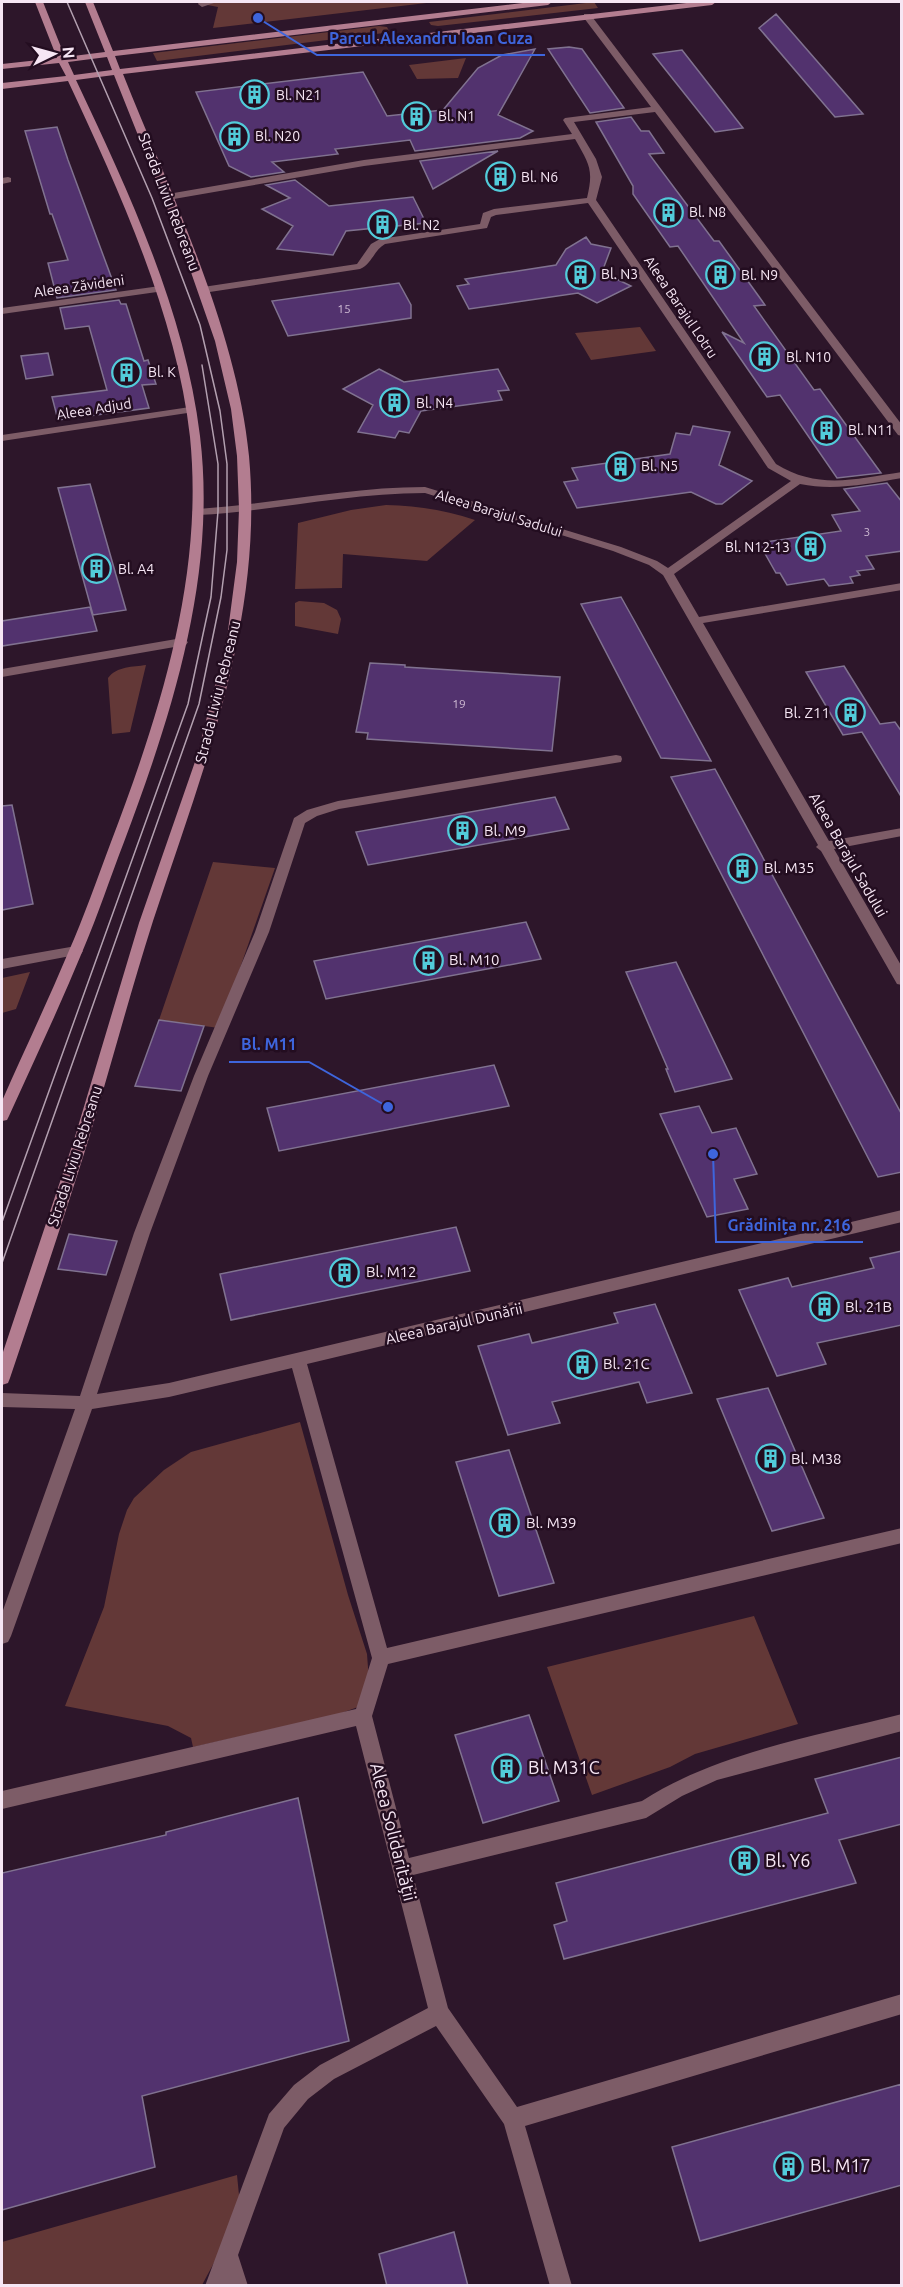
<svg xmlns="http://www.w3.org/2000/svg" width="903" height="2287" viewBox="0 0 903 2287" font-family="Ubuntu,sans-serif">
  <style>
    .green { fill: #633837 }
    .building { fill: #52326e; stroke: #807290; stroke-width: 1.5 }
    .lines { fill: none; stroke-linecap: round; stroke-linejoin: round }
    .street { fill: #7d5c67; fill-rule: evenodd }
    .secondary { fill: #b37d90; fill-rule: evenodd }
    .tram { stroke: #b3a0b0; stroke-width: 1.5 }
    .labels { text-anchor: middle; stroke-width: 5; stroke-linejoin: round; paint-order: stroke }
    .number-label { font-size: 12px; fill: #cdb9d2 }
    .far-poi-label { font-size: 14px; fill: #f6e6f4; stroke: #230d20; text-anchor: start }
    .far-street-label { font-size: 14px; fill: #f6e6f4; stroke: #230d20 }
    .street-label { font-size: 15px; fill: #f6e6f4; stroke: #230d20 }
    .poi-label { font-size: 15px; fill: #f6e6f4; stroke: #230d20; text-anchor: start }
    .near-poi-label { font-size: 18px; fill: #f6e6f4; stroke: #230d20; text-anchor: start }
    .near-street-label { font-size: 18px; fill: #f6e6f4; stroke: #230d20 }
    .leader { fill: none; stroke: #3e65dc; stroke-width: 2 }
    .callout-dot { fill: #3e65dc; stroke: #230d20; stroke-width: 2 }
    .callout-label { font-size: 16px; text-anchor: middle; font-weight: bold; fill: #3e65dc; stroke: #230d20; stroke-width: 5; stroke-linejoin: round; paint-order: stroke }
  </style>
  <rect width="100%" height="100%" fill="#2d162a"/>
  <path class="green" d="M202 2H435L213 28 218 7 202 4Z
    M594 2 598 8 438 26 431 25 429 22Z
    M379 26 387 27 389 31 384 33 157 61 153 53Z
    M466 58 458 78 417 79 409 65Z
    M640 327 656 351 591 360 575 333Z
    M386 505C417 506 446 510 475 520L427 561 343 554 342 588 295 589 298 523 351 510Z
    M299 601 324 603 337 610 341 619 338 634 295 626V603Z
    M146 665 130 732 112 734 108 678C117 666 133 667 146 665Z
    M213 862 275 868 219 1028 159 1020Z
    M30 972 16 1009 2 1013V978Z
    M300 1422 348 1595 367 1654 369 1681 358 1707 336 1715 193 1747 191 1738 168 1726 65 1706 104 1607 119 1534 127 1510 134 1498 164 1470 191 1452Z
    M754 1616 798 1724 695 1754 670 1767 592 1795 547 1667Z
    M237 2175 240 2205 231 2231 202 2285 2 2286V2242Z"/>
  <path class="building" d="M776 14 863 114 835 117 759 28Z
    M569 47 582 49 624 108 590 113 548 49Z
    M535 49 498 115 533 131 520 138 415 151 410 140 335 149 338 154 272 162 284 172 251 177 229 166 196 92 363 72 387 116 443 110 478 68 502 55Z
    M682 50 743 128 715 132 653 54Z
    M631 117 641 131H649L664 153 649 154 714 241H719L765 305 754 306 814 390 820 389 881 473 837 478 780 395 767 397 722 332 744 343 678 246 670 247 633 194V186L596 122Z
    M57 127 68 160 116 290 57 298 48 263 68 260 52 214H50L25 131Z
    M498 151 433 189 420 161Z
    M295 180 329 206 413 197 426 223 346 231 333 255 277 249 293 226 262 209 290 198 266 185Z
    M586 237 591 244 611 248 602 272 631 286 597 303 578 293 469 309 457 286 469 284 465 279 556 265 566 249Z
    M399 283 411 305V318L288 336 272 301Z
    M119 300 121 304H126L144 361 148 360 156 384 142 385 149 408 58 420 52 397 107 390 89 326 65 329 60 308Z
    M48 353 53 375 26 379 21 356Z
    M379 369 404 382 498 369 509 390 498 391 502 400 421 411 409 433 399 431 395 438 358 432 373 405 343 389Z
    M693 426 730 432 719 465 752 481 722 504H716L691 492 577 508 564 482 578 480 572 468 670 454 676 433 690 435Z
    M887 483 902 502V551L866 556 874 569 857 571 860 575 850 577 853 583 829 586 824 579 787 585 780 573H776L759 543 841 531 832 515 860 511 844 489Z
    M90 484 126 610 93 615 58 488Z
    M621 597 635 622 711 761 661 758 581 604Z
    M90 607 97 631 2 646V621Z
    M370 663 405 665V667L560 677 552 751 367 739 368 733 356 732Z
    M844 666 880 724 895 722 902 732V798L862 732 843 735 806 672Z
    M715 769 902 1115V1172L878 1177 671 777Z
    M555 797 569 829 368 865 356 832Z
    M12 805 33 904 2 910V806Z
    M526 922 541 959 326 999 314 961Z
    M676 962 732 1079 675 1092 666 1069H668L626 972Z
    M159 1020 204 1026 181 1091 135 1086Z
    M494 1065 509 1106 279 1151 267 1108Z
    M699 1106 712 1133 736 1128 757 1174 734 1179 748 1209 707 1217 660 1114Z
    M456 1227 470 1271 231 1320 220 1274Z
    M69 1234 117 1241 106 1275 58 1269Z
    M902 1251V1325L817 1343 826 1364 777 1376 739 1290 788 1278 792 1287 874 1268 870 1258Z
    M655 1304 692 1393 647 1403 639 1382 552 1402 560 1423 508 1435 478 1346 529 1334 532 1343 618 1323 614 1313Z
    M768 1388 824 1518 772 1531 717 1399Z
    M509 1450 554 1583 499 1596 456 1462Z
    M529 1715 559 1801 483 1823 455 1735Z
    M902 1757V1824L839 1840 856 1883 564 1959 554 1925 567 1921 556 1883 828 1813 815 1779Z
    M298 1798 349 2041 142 2096 155 2167 2 2210V1873L166 1835V1832Z
    M902 2084V2185L700 2241 672 2147Z
    M454 2232 468 2286H387L379 2254Z"/>
  <g class="lines">
    <path class="street" d="M199 2H217L202 7 198 4Z
      M584 14H590L902 425V436L898 435 655 112 574 122 596 159 602 177 596 200 776 464C818 490 855 479 902 472V478C867 484 834 491 800 484L674 574 699 617 902 583V590L703 623 829 841 902 828V836L834 849 902 967V985L897 984 821 851 816 847 818 845 663 575 649 565 613 551 425 493C349 493 273 511 198 515L192 512 198 509C274 504 349 487 425 487L621 547 657 561 668 568 791 481 768 468 588 203 496 215 491 217 487 228 385 244C374 250 372 264 360 269L203 293 198 290 203 287 357 264 371 244 380 239 480 224 483 213 494 209 587 198C594 169 589 164 575 139L364 166 168 200 163 197 168 194 364 160 572 134 563 120 565 118 651 107 584 18Z
      M8 177 11 178V182L2 184V178Z
      M160 286 164 287V291L2 314V308Z
      M190 407 195 410 194 412 2 441V435Z
      M182 638 188 642 186 645 2 677V669Z
      M616 755 621 756 622 759 621 762 339 809 317 816 305 823 269 932 208 1076 150 1233 97 1394 169 1383 902 1210V1222L307 1364 387 1648 902 1528V1543L388 1664 372 1716 409 1858 642 1801C716 1753 816 1736 902 1714V1731L717 1780 682 1796 646 1818 413 1875 448 2008 517 2107 902 1994V2014L525 2126 572 2286H550L504 2124 436 2026 334 2079 308 2099 284 2128 238 2255 248 2286H205L269 2114 294 2085 320 2065 428 2008 356 1726 2 1809V1791L356 1709 372 1658 292 1368 169 1397 92 1409 11 1636 8 1642 2 1644V1613L75 1409 2 1407V1393L80 1396 134 1233 194 1076 255 932 294 818 307 810 338 801Z
      M76 946 83 951 81 954 2 969V959Z"/>
    <path class="secondary" d="M35 2H43L65 57 105 52 85 2H93L113 51 531 2H552L548 5 115 56 120 69 695 2H716L712 5 123 74C170 192 237 330 249 456 264 620 203 769 153 921 130 993 111 1066 89 1138 64 1218 37 1298 10 1378L8 1383 2 1385V1355L74 1140 139 923 197 756 227 638 237 562 239 509 237 456 231 409 215 341 179 238 114 75 76 80C129 192 185 312 200 436 217 576 172 714 124 842 110 878 98 915 83 950 60 1006 34 1061 9 1116L7 1120 2 1121V1101C24 1051 47 1003 68 953 84 917 97 879 111 842 160 713 204 577 190 437 177 317 119 190 68 81L2 89V83L66 76 59 63 2 69V64L57 58ZM107 57 112 70 74 75 68 62Z"/>
    <path class="tram" d="M2 1222 188 704 211 597 218 511V464L202 365
      M2 1263 199 704 221 597 227 550V464L220 411 200 325 152 198 67 2"/>
  </g>
  <defs>
    <symbol id="building-ring" viewBox="-11 -11 22 22"><circle r="9.5" fill="#230d20" stroke="#52cbda" stroke-width="1.5"/><path d="M-4-6H4V6H1V3H-1V6H-4ZM-2.5-4.3h1.7v1.8h-1.7ZM.8-4.3h1.7v1.8H.8ZM-2.5-1h1.7V.8h-1.7ZM.8-1h1.7V.8H.8Z" fill="#52cbda"/></symbol>
  </defs>
  <g fill-rule="evenodd">
    <use href="#building-ring" x="238" y="78" width="33" height="33"/>
    <use href="#building-ring" x="400" y="100" width="33" height="33"/>
    <use href="#building-ring" x="218" y="120" width="33" height="33"/>
    <use href="#building-ring" x="484" y="160" width="33" height="33"/>
    <use href="#building-ring" x="652" y="196" width="33" height="33"/>
    <use href="#building-ring" x="366" y="208" width="33" height="33"/>
    <use href="#building-ring" x="564" y="258" width="33" height="33"/>
    <use href="#building-ring" x="704" y="258" width="33" height="33"/>
    <use href="#building-ring" x="748" y="340" width="33" height="33"/>
    <use href="#building-ring" x="110" y="356" width="33" height="33"/>
    <use href="#building-ring" x="378" y="386" width="33" height="33"/>
    <use href="#building-ring" x="810" y="414" width="33" height="33"/>
    <use href="#building-ring" x="604" y="450" width="33" height="33"/>
    <use href="#building-ring" x="794" y="530" width="33" height="33"/>
    <use href="#building-ring" x="80" y="552" width="33" height="33"/>
    <use href="#building-ring" x="834" y="696" width="33" height="33"/>
    <use href="#building-ring" x="446" y="814" width="33" height="33"/>
    <use href="#building-ring" x="726" y="852" width="33" height="33"/>
    <use href="#building-ring" x="412" y="944" width="33" height="33"/>
    <use href="#building-ring" x="328" y="1256" width="33" height="33"/>
    <use href="#building-ring" x="808" y="1290" width="33" height="33"/>
    <use href="#building-ring" x="566" y="1348" width="33" height="33"/>
    <use href="#building-ring" x="754" y="1442" width="33" height="33"/>
    <use href="#building-ring" x="488" y="1506" width="33" height="33"/>
    <use href="#building-ring" x="490" y="1752" width="33" height="33"/>
    <use href="#building-ring" x="728" y="1844" width="33" height="33"/>
    <use href="#building-ring" x="772" y="2150" width="33" height="33"/>
  </g>
  <g class="labels">
    <g class="number-label">
      <text x="344" y="313">15</text>
      <text x="867" y="536">3</text>
      <text x="459" y="708">19</text>
    </g>
    <g class="far-poi-label">
      <text x="276" y="100">Bl. N21</text>
      <text x="438" y="121">Bl. N1</text>
      <text x="255" y="141">Bl. N20</text>
      <text x="521" y="182">Bl. N6</text>
      <text x="689" y="217">Bl. N8</text>
      <text x="403" y="230">Bl. N2</text>
      <text x="601" y="279">Bl. N3</text>
      <text x="741" y="280">Bl. N9</text>
      <text x="786" y="362">Bl. N10</text>
      <text x="148" y="377">Bl. K</text>
      <text x="416" y="408">Bl. N4</text>
      <text x="848" y="435">Bl. N11</text>
      <text x="641" y="471">Bl. N5</text>
      <text x="790" y="552" text-anchor="end">Bl. N12-13</text>
      <text x="118" y="574">Bl. A4</text>
    </g>
    <g class="far-street-label">
      <text transform="translate(79 286) rotate(-8)" y="5">Aleea Zăvideni</text>
      <text transform="translate(681 307) rotate(56)" y="5">Aleea Barajul Lotru</text>
      <text transform="translate(94 409) rotate(-9)" y="5">Aleea Adjud</text>
      <text transform="translate(499 513) rotate(17)" y="5">Aleea Barajul Sadului</text>
    </g>
    <g class="street-label">
      <text transform="translate(169 202) rotate(69)" y="5">Strada Liviu Rebreanu</text>
      <text transform="translate(218 692) rotate(-76)" y="5">Strada Liviu Rebreanu</text>
      <text transform="translate(848 855) rotate(60)" y="5">Aleea Barajul Sadului</text>
      <text transform="translate(75 1156) rotate(-72)" y="5">Strada Liviu Rebreanu</text>
      <text transform="translate(454 1324) rotate(-13)" y="5">Aleea Barajul Dunării</text>
    </g>
    <g class="poi-label">
      <text x="830" y="718" text-anchor="end">Bl. Z11</text>
      <text x="484" y="836">Bl. M9</text>
      <text x="764" y="873">Bl. M35</text>
      <text x="449" y="965">Bl. M10</text>
      <text x="366" y="1277">Bl. M12</text>
      <text x="845" y="1312">Bl. 21B</text>
      <text x="603" y="1369">Bl. 21C</text>
      <text x="791" y="1464">Bl. M38</text>
      <text x="526" y="1528">Bl. M39</text>
    </g>
    <g class="near-poi-label">
      <text x="528" y="1774">Bl. M31C</text>
      <text x="765" y="1867">Bl. Y6</text>
      <text x="810" y="2172">Bl. M17</text>
    </g>
    <g class="near-street-label">
      <text transform="translate(393 1832) rotate(76)" y="6">Aleea Solidarității</text>
    </g>
  </g>
  <path class="leader" d="M258 18L317 55H545M388 1107L309 1062H229M713 1154L716 1242H863"/>
  <g class="callout-dot">
    <circle cx="258" cy="18" r="6"/>
    <circle cx="388" cy="1107" r="6"/>
    <circle cx="713" cy="1154" r="6"/>
  </g>
  <g class="callout-label">
    <text x="431" y="44">Parcul Alexandru Ioan Cuza</text>
    <text x="269" y="1050">Bl. M11</text>
    <text x="789" y="1231">Grădinița nr. 216</text>
  </g>
  <rect width="903" height="2287" fill="none" stroke="#f6e6f4" stroke-width="6"/>
  <g transform="translate(54 54) rotate(85)" stroke="#230d20" stroke-width="4.5" paint-order="stroke">
  <path d="M0-4.5L10 22L0 15L-10 22Z" fill="#f6e6f4"/>
  <text y="-9" font-size="16" font-weight="bold" text-anchor="middle" fill="#f6e6f4">N</text>
  </g>
</svg>
